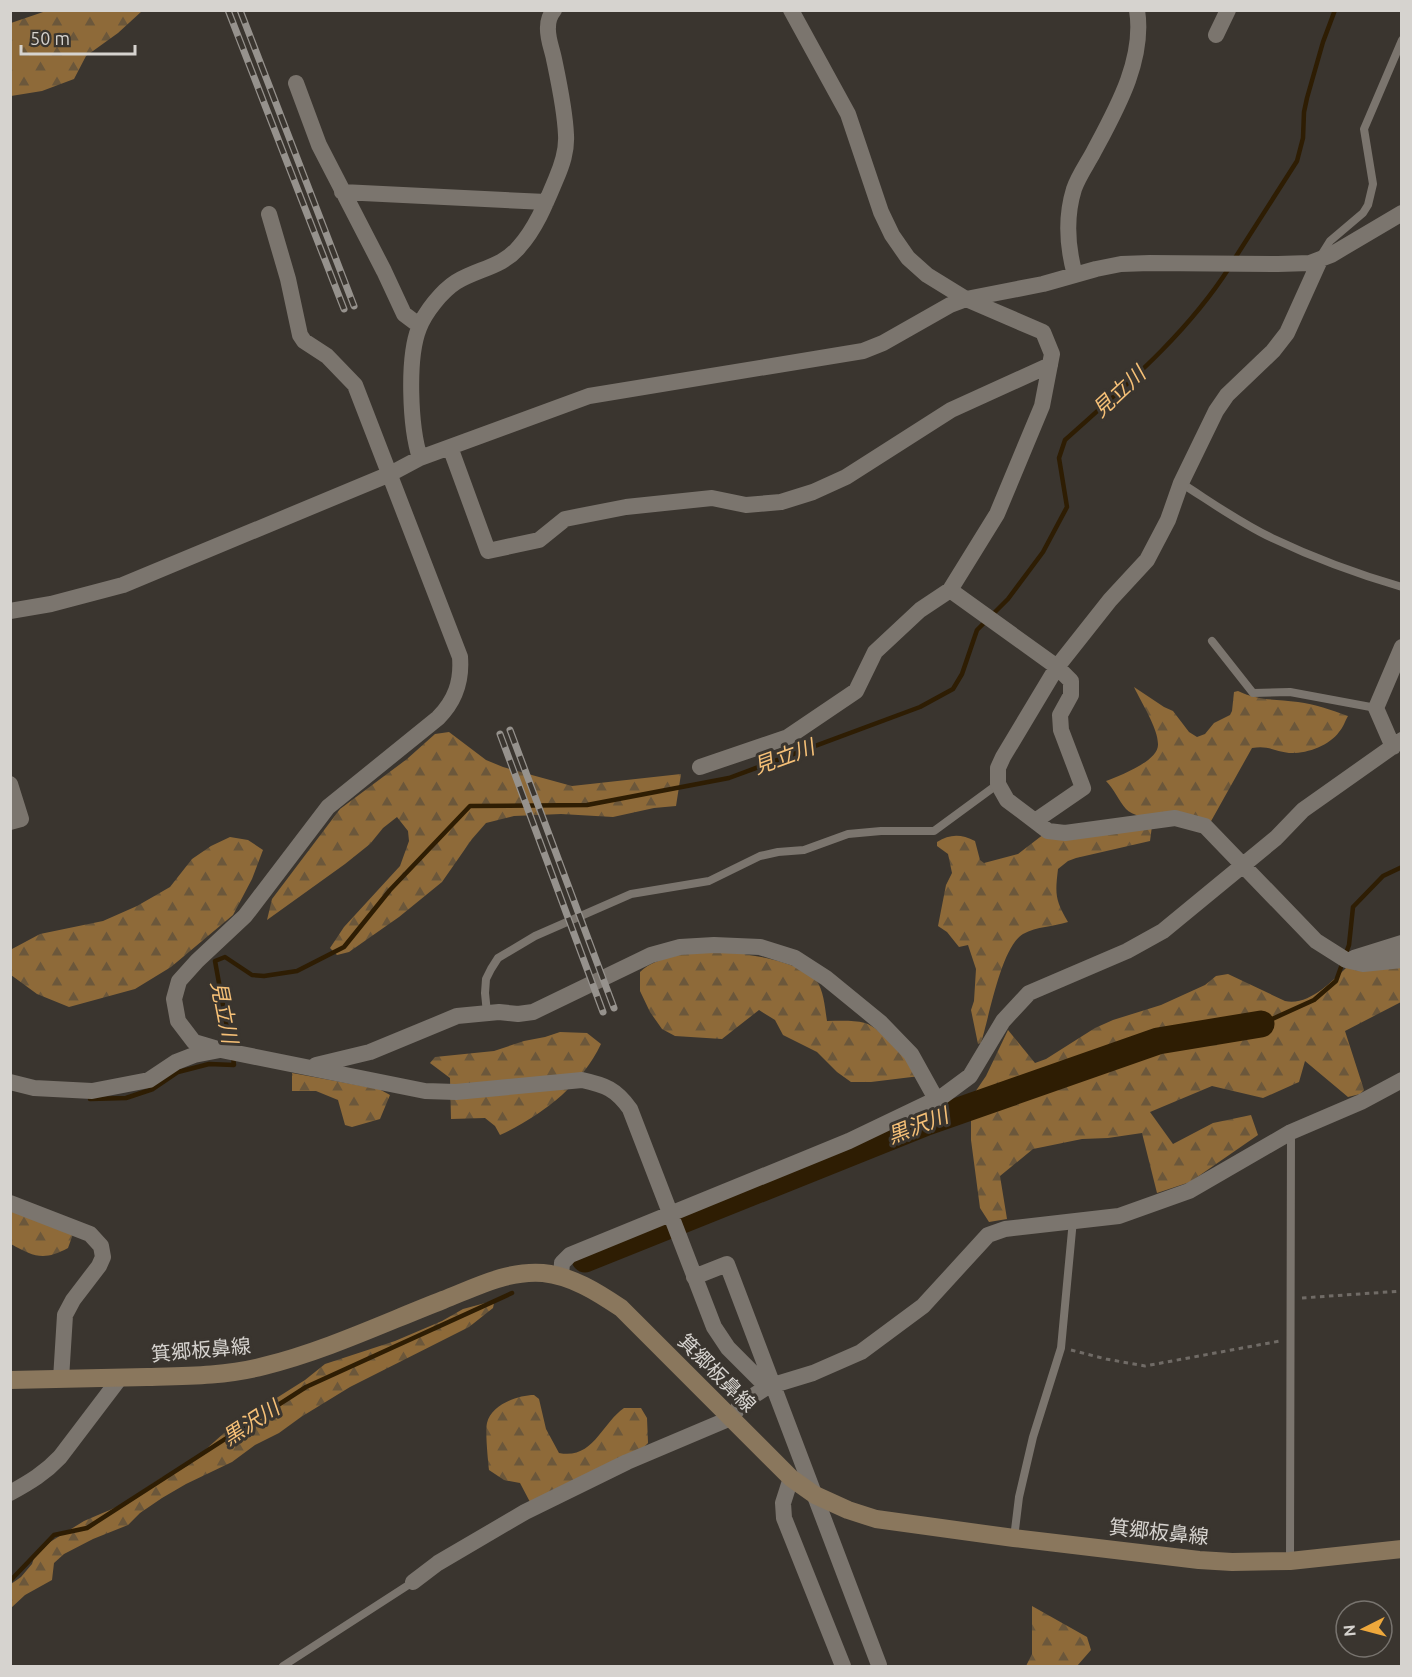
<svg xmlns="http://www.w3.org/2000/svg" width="1412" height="1677" viewBox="0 0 1412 1677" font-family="Ubuntu,'Noto Sans JP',sans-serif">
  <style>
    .forest { fill: url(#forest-firs) }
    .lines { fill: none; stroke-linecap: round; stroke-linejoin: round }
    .stream { stroke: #2e1d03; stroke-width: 4.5 }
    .river { stroke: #2e1d03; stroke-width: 27 }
    .path { stroke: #706b66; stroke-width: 3; stroke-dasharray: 4.5 4.5; stroke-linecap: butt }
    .service { stroke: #7b756e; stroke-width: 8 }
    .minor { stroke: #7b756e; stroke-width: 16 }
    .secondary { stroke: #8a775d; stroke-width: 18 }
    .rail-casing { stroke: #96928d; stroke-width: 7 }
    .rail { stroke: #3a352f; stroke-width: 4.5; stroke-dasharray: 14; stroke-linecap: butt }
    .labels { text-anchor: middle; stroke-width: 6; stroke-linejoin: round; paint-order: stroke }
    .street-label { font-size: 20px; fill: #d6d3cf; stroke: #3a352f }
    .water-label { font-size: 21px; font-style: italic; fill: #f6c077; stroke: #3a352f }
  </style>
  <defs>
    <pattern id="forest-firs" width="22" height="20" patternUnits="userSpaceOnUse" patternTransform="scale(1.5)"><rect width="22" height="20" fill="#8e6a39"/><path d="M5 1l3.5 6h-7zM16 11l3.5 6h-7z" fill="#6b573b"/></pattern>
  </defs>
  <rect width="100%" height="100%" fill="#3a352f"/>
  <path class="forest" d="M46 11V10L142 11 118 33 86 56 74 79 42 91 11 96V23Z
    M1134 687 1164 707 1173 711 1189 732 1197 737 1205 734 1214 723 1230 715 1232 711 1234 692 1238 691C1259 701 1275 699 1298 702 1315 704 1331 710 1348 716 1345 721 1343 728 1339 732 1329 746 1306 754 1289 753 1274 751 1268 745 1252 748L1210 823C1191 821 1137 822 1126 809 1118 800 1115 790 1106 781 1119 776 1159 761 1158 744 1158 728 1141 702 1134 687Z
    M449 732 486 760 503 767 572 786 681 774 676 806 654 808 613 817 561 814 514 816 486 823 472 839 442 882 399 917 349 952 337 955 330 948 344 927 400 866 409 841 408 831 397 817 383 828 370 844 345 864 267 920 272 899 340 809 407 759 435 734Z
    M1152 826 1150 841 1076 858 1068 861 1058 869C1055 894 1055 900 1068 922 1053 927 1037 926 1023 934 1001 947 989 1018 981 1043L978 1044 971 1010 974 1001 976 969 968 945 959 947 947 932 938 926 946 885 952 873 948 854 937 846V842C950 834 961 834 975 841L980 860 984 863 1018 854 1044 834Z
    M230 837 248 840 263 850 252 879 233 915 171 967 135 989 69 1007 37 994 11 975V955L12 949 40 934 103 921 137 906 170 887 192 859 211 846Z
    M712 950C739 953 797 959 816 980 824 990 825 1009 827 1021 840 1021 853 1020 865 1023 882 1028 908 1062 920 1076L871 1082H851L837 1072 817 1052 783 1035 775 1020 759 1010 722 1039 675 1036 662 1029 650 1012 640 991V972C658 955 689 954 712 950Z
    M1401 966V1002L1345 1031 1364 1090 1360 1094 1348 1097 1305 1061 1299 1082 1263 1098 1212 1086 1150 1112 1173 1144 1213 1123 1251 1115 1258 1135 1190 1182 1157 1193 1142 1133 1108 1138 1082 1139 1033 1149 1000 1176 1007 1219 989 1222 980 1208 971 1140V1098L986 1076 1008 1030 1035 1063 1046 1059 1095 1028 1113 1020 1161 1005 1205 985 1216 976 1228 974 1285 1001C1309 1006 1331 982 1347 967Z
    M560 1032 587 1033 601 1044C581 1086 541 1116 500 1135L495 1126 485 1118 451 1119 450 1078 430 1063 435 1057 494 1051 524 1041 545 1037Z
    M292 1073 379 1089 390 1095 380 1119 352 1127 345 1125 338 1100 316 1091H292Z
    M10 1211 73 1234 68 1248C44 1261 34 1257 11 1244Z
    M489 1302 494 1303 493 1308 469 1327 350 1387 301 1417 279 1433 255 1445 232 1462 186 1484 162 1498 140 1513 128 1525 93 1539 64 1554 54 1563 52 1580 25 1595 11 1608V1584L21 1577 32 1564 35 1555 50 1542 84 1521 119 1506 161 1478 187 1466 232 1426 305 1380 325 1364 395 1341 442 1321 463 1309Z
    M534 1395 539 1399 546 1429 559 1453C593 1460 602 1423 624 1408H641L647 1418 648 1443 644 1447 530 1502 520 1483 504 1480 489 1470C488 1461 485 1431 487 1423 491 1405 518 1395 534 1395Z
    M1032 1606 1087 1637 1091 1650 1077 1666H1026L1032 1654Z"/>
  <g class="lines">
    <path class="stream" d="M1235 258 1297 161 1303 138 1304 112 1307 98 1323 42 1335 10
      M992 615 1008 599 1043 552 1067 507 1059 458 1065 440C1124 387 1186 335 1229 268
      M1261 1024 1314 1000 1336 981 1349 945 1353 907 1383 876 1402 867
      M231 1049 215 961 225 957 252 975 264 976 297 971 344 947 390 890 470 806 587 805 729 778 920 707 953 689 962 674 977 630 986 621
      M90 1099 126 1098 153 1089 178 1072 209 1064 234 1065 233 1057
      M10 1581 54 1535 87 1528 306 1387 512 1293"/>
    <path class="river" d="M585 1259 927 1122 1158 1041 1261 1024"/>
    <path class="path" d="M1302 1298 1402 1291
      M1071 1350 1106 1359 1145 1366 1280 1341"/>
    <path class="service" d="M1320 257 1330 241 1363 213 1368 205 1373 184 1364 129 1402 40
      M1181 483C1211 502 1240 523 1272 538 1314 558 1357 574 1402 587
      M1212 641 1253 693 1290 692 1376 708
      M487 1013 485 993 486 979 491 969 498 958 535 936 631 894 709 881 760 856 778 852 804 850 848 834 881 831H934L998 784
      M1014 1538 1019 1497 1033 1437 1061 1348 1073 1220
      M1290 1561 1291 1133
      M283 1666 413 1582"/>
    <path class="minor" d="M1216 35 1228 10
      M296 83 319 145 384 271 404 314 420 326
      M342 192 546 202
      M269 214 288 279 300 335 304 341 327 356 355 385 460 657C462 682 455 701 438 718L328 807 245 916 197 961 179 981 174 999 178 1021 194 1042 221 1050 425 1091 456 1092 582 1080C605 1085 616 1089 630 1109L714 1327 728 1348 767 1387
      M1320 260 1287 333 1273 351 1227 395 1216 411 1181 483 1168 520 1147 560 1110 600 1057 667 1003 757 998 768V784L1007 800 1048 831 1065 833 1175 818 1205 826 1316 941 1346 960 1363 964 1402 960
      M1075 275C1067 246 1065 218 1074 189 1078 177 1087 164 1093 153 1116 110 1145 60 1137 10
      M450 447 488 551 539 540 565 519 626 507 712 498 746 505 781 502 813 492 846 477 951 410 1050 365
      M420 458C410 427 407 358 419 328 425 312 442 291 456 282 477 269 503 267 519 247 536 228 546 203 556 179 562 165 567 151 566 135 565 110 559 83 554 59 552 49 547 37 548 27 548 21 550 15 554 10
      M950 590 1057 667 1071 681V695L1060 715 1061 730 1083 788 1035 821
      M10 611 51 604 123 585 390 474 420 458 589 396 863 351 883 343 950 305 966 299 1043 284 1096 269 1121 264 1150 263 1278 264 1310 263 1331 255 1402 213
      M1393 747 1376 708 1402 647
      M700 767 788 737 856 691 875 652 920 610 950 590 997 514 1042 406 1052 354 1043 332 966 299 927 275 908 258 892 235 881 212 848 114 791 10
      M10 784 21 819 10 822
      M1354 958 1402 943
      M316 1065 370 1052 457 1016 499 1012 518 1014 533 1012 651 955 680 947 714 945 760 947 795 958 826 978 881 1023 911 1054 936 1099
      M10 1082 34 1088 92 1091 149 1080 176 1062 194 1055 220 1050
      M10 1203 90 1234 101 1246 103 1257 99 1266 73 1300 65 1315 61 1379
      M561 1276 562 1263 570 1255 849 1141 943 1096 970 1076 1003 1021 1029 993 1127 951 1163 931 1276 838 1303 810 1402 740
      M694 1277 727 1264 879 1665
      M791 1478 783 1503 784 1518 843 1666
      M10 1493C30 1482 45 1473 60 1457L120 1378
      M413 1582 438 1563 525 1512 627 1462 731 1418 742 1403 767 1387 813 1373 861 1352 923 1306 988 1235 1005 1229 1119 1216 1189 1191 1291 1132 1361 1102 1402 1080"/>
    <path class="secondary" d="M10 1380C56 1379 101 1378 147 1377 186 1376 226 1376 264 1366 325 1351 384 1323 443 1300 474 1288 508 1270 543 1273 572 1276 597 1292 621 1308L791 1478 815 1495 848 1510 876 1519 1014 1538 1199 1560 1232 1562 1290 1561 1402 1549"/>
    <defs>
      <path id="rail" d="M228 10 344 309
        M240 10 354 306
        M510 730 614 1008
        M500 734 603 1012"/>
    </defs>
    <use href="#rail" class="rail-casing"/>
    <use href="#rail" class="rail"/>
  </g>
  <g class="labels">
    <g class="street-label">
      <text transform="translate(201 1350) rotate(-5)" y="7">箕郷板鼻線</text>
      <text transform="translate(717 1373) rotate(45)" y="7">箕郷板鼻線</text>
      <text transform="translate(1159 1532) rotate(6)" y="7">箕郷板鼻線</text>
    </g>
    <g class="water-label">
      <text transform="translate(1119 392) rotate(-43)" y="7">見立川</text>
      <text transform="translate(784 757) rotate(-20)" y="7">見立川</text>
      <text transform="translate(224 1012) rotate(79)" y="7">見立川</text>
      <text transform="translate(918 1126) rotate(-21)" y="7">黒沢川</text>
      <text transform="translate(251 1423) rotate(-33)" y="7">黒沢川</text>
    </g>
  </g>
  <rect width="1412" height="1677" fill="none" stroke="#d6d3cf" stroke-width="24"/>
  <g transform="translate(1364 1629) rotate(264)"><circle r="28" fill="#3a352f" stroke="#78746f" stroke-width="1.5"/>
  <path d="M0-4.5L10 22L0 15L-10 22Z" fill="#eea83c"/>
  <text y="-9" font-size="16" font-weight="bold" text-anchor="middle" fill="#d6d3cf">N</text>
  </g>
  <path d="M21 45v9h114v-9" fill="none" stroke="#d6d3cf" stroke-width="3"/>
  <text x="30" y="45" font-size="18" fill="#d6d3cf" stroke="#3a352f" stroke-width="4.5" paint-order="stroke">50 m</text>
</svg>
